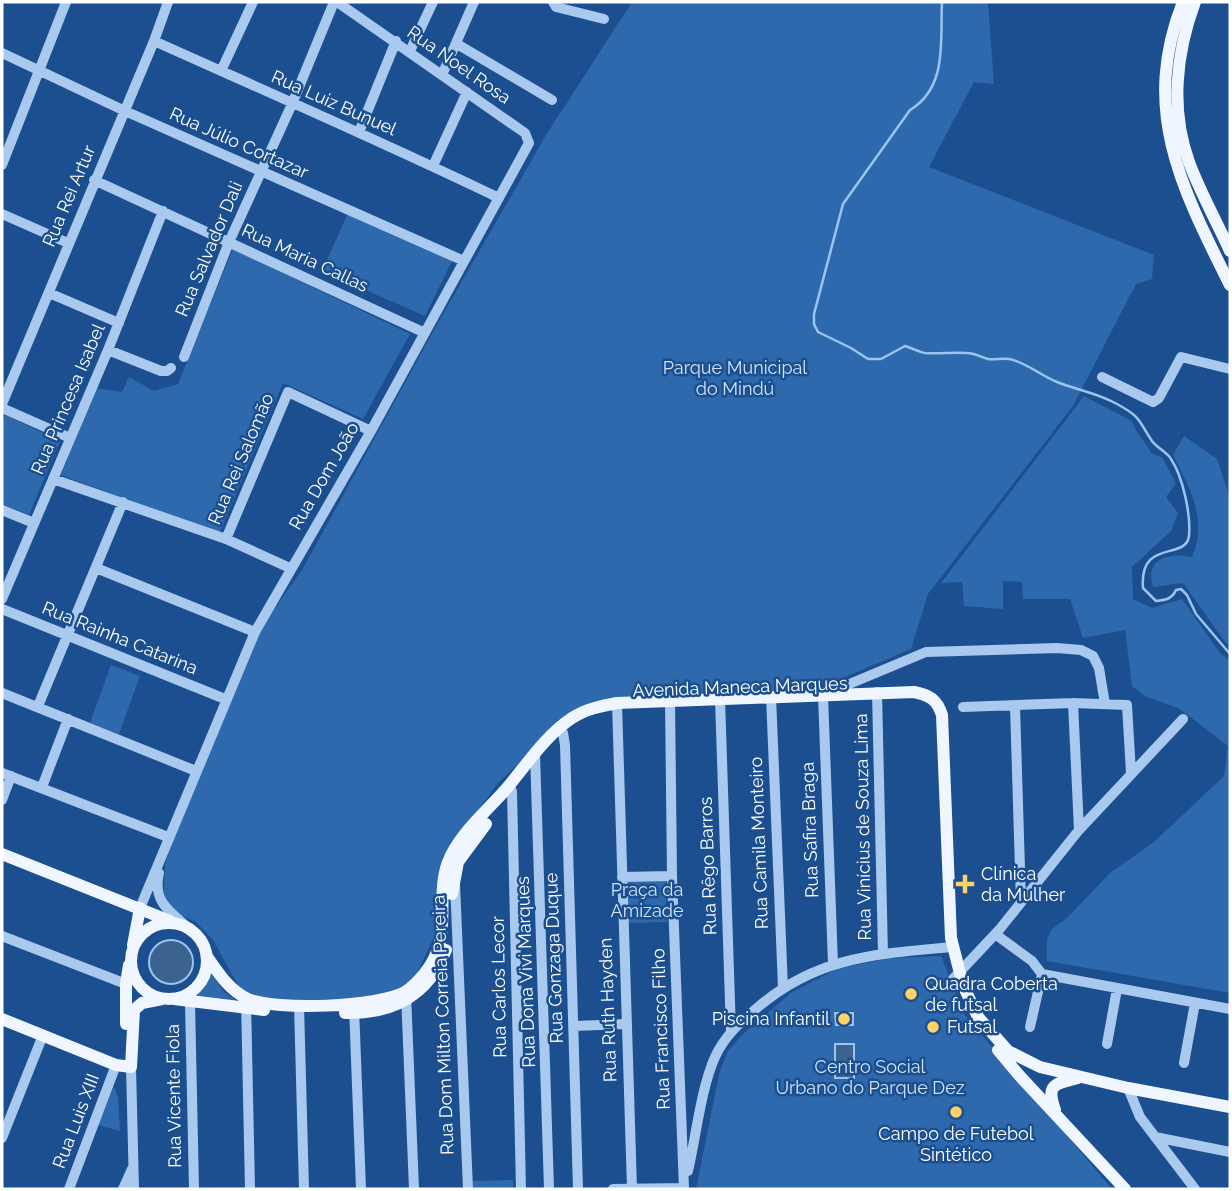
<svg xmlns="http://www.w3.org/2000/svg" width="1232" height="1191" viewBox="0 0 1232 1191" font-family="Raleway,sans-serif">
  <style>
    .green { fill: #2e69ad }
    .water { fill: #3c6290; stroke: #9cc4f0; stroke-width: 2 }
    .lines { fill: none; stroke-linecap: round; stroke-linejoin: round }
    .stream { stroke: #9cc4f0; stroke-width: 2.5 }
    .minor { stroke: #a9c9ee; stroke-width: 10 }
    .major { stroke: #f0f6ff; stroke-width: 12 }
    .poi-dot { fill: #ffd166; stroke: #1b4f8f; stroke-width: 2.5 }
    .labels { text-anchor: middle; stroke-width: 5; stroke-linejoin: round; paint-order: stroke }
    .street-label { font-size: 18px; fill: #fff; stroke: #1b4f8f }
    .park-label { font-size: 18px; fill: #cfe3fa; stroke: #1b4f8f }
    .poi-label { font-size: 18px; fill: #fff; stroke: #1b4f8f; text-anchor: start }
  </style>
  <rect width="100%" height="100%" fill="#1b4f8f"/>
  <path class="green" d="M632 2H988L994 84 974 82 929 167 1154 255 1152 279 1136 284 1073 406 928 594 911 649 824 686 797 691 612 700 534 749 499 782 443 857 438 890 435 934 414 980 383 999 294 1004 244 996 213 940 196 922 176 913 169 906 164 892 165 864 173 841 257 633 302 570 434 330 546 135Z
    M349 211 454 257 425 316 322 271Z
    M233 249 410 334 363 419 283 383 219 534 61 475 96 388 122 392 129 377 154 391 178 384Z
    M1084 396 1132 421C1136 435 1145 440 1151 453L1162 457 1176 483 1166 497 1178 513 1171 531 1132 567 1133 599 1152 608 1182 599 1220 653 1230 661V993L1047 961V939L1052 929 1068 917 1110 873 1154 842 1224 776 1228 746 1180 709 1145 696 1132 686 1125 630 1083 638 1070 599H1023L1022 582 1003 581V609L964 606 962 582 941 583Z
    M5 415 60 441 29 515 2 504V424Z
    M1184 436 1217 459 1230 498V646L1225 642 1183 583 1153 587C1144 558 1170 552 1192 557 1208 520 1190 488 1173 455Z
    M111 665 140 676 119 734 90 723Z
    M665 878 667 922 628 923 627 879Z
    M941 956 964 1014 1112 1189H696L719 1074 728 1051 742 1035 792 992 839 968 892 958Z
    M209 969 224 992 243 1005 185 999 200 991Z
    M114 1086 118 1097 120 1131 98 1125Z
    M513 1180V1189H472V1181Z"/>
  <path class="water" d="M149 962a22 22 0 1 1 44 0a22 22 0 1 1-44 0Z
    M835 1013H853V1025H836Z
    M835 1044H854V1078H835Z"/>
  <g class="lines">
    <path class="stream" d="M942 2C940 41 948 87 910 110L843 204 814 314V324L818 332 851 348 868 359H881L905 346C912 348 919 352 925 353 939 354 953 352 967 353 975 353 980 357 988 359 994 360 1002 358 1009 359 1026 362 1041 376 1057 382 1077 390 1098 393 1117 404 1141 417 1138 420 1152 441 1157 448 1167 452 1171 459 1183 477 1191 515 1189 536 1186 561 1139 538 1143 588L1156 601C1166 600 1172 599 1176 590L1181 589 1187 595 1196 614 1230 654"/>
    <path class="minor" d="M553 2 556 7 604 19
      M154 41C270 93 385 143 499 198
      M457 44 552 100
      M410 51 433 2
      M2 53 125 111 464 261
      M221 71 253 2
      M442 75 474 2
      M359 132 396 41
      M2 165 66 2
      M433 166 467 92
      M94 180 425 333
      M2 214 68 243
      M49 293 119 323
      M108 350 161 371H167L171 368
      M184 357 229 242 292 104 334 2
      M1102 377 1153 402 1159 398 1181 357 1230 369
      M2 404 154 41 168 2
      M2 408 70 438
      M53 479 226 539 290 568
      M2 510 34 523
      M226 539 288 392 371 431
      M96 568 255 632
      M2 599 108 350 163 211
      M2 609 225 699
      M877 692 883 954
      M2 693 196 771
      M771 696 783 988
      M720 699 731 1032
      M670 700 672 876 684 1189
      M617 703 632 1189
      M1073 703 1079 830
      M38 706 123 502
      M1015 706 1021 902
      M963 707 1073 703 1127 705 1131 773
      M560 727 563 733 565 745 578 1189
      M535 754 549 1189
      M2 773 168 837
      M42 787 68 719
      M508 787 512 791 521 1189
      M2 800 11 776
      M159 873C153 899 166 909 185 925
      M622 877 672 876
      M455 884 468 1189
      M140 908 255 632 371 431 529 143 525 133 337 2
      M995 934 1032 961 1042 974 1030 1027
      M2 936 126 984
      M833 964 823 695 926 652 1057 648 1081 650 1093 656 1099 668 1105 704
      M1042 974 1230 1009
      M953 979 999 930 1079 830 1183 719
      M406 994 414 1189
      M246 1000 250 1189
      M190 1002 194 1189
      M299 1005 304 1189
      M354 1007 361 1189
      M574 1026 626 1024
      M1107 1044 1117 989
      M1184 1063 1195 1003
      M131 1067 134 1189
      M1128 1088 1140 1117 1195 1189
      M1155 1137 1230 1152
      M2 1138 43 1035
      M688 1171C696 1137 701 1088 715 1057 724 1037 740 1022 757 1008 817 956 877 954 952 947
      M69 1189 116 1065
      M123 1189 132 1169
      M613 1189 684 1188"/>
    <path class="major" d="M1183 2C1140 110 1182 189 1230 285
      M1195 2C1176 53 1170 110 1189 162 1200 192 1217 222 1230 251
      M2 854 170 921
      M452 894 458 862 486 824
      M131 961a38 38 0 1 1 76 0a38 38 0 1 1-76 0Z
      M133 945 140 908
      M208 958C219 974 230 991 248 999 276 1011 378 1007 405 992 411 988 419 980 424 974 455 936 434 900 448 862 459 834 488 810 507 788 527 764 546 735 572 718 586 709 601 706 617 703L914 692C929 695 937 699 942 715L951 938 963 985 978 1017 1008 1051 1040 1067 1128 1088 1230 1107
      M174 999 264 1010
      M345 1013C393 1014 429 995 446 950
      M2 1019 116 1065 131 1067 134 1010 142 1003 162 999
      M126 1024V984L129 965
      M998 1050 1018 1074 1125 1189
      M1055 1110C1046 1084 1054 1084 1078 1078"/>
  </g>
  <g class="poi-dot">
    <path d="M961.5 873.5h7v7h7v7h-7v7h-7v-7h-7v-7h7z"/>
    <circle cx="911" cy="994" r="7"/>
    <circle cx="844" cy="1019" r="7"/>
    <circle cx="933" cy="1027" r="7"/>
    <circle cx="956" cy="1112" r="7"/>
  </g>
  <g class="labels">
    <g class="street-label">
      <text transform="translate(459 65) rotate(35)" y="6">Rua Noel Rosa</text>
      <text transform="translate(334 103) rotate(24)" y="6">Rua Luiz Bunuel</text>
      <text transform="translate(239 143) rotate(24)" y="6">Rua Júlio Cortazar</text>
      <text transform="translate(69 196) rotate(-67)" y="6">Rua Rei Artur</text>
      <text transform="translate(209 249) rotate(-67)" y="6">Rua Salvador Dali</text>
      <text transform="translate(305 258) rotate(25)" y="6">Rua Maria Callas</text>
      <text transform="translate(68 399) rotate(-67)" y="6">Rua Princesa Isabel</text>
      <text transform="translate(241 459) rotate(-67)" y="6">Rua Rei Salomão</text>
      <text transform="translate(324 476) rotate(-60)" y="6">Rua Dom João</text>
      <text transform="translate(120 638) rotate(22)" y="6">Rua Rainha Catarina</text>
      <text transform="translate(740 687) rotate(-2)" y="6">Avenida Maneca Marques</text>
      <text transform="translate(863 827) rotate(-91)" y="6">Rua Vinícius de Souza Lima</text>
      <text transform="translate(810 830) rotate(-92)" y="6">Rua Safira Braga</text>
      <text transform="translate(759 843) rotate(-92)" y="6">Rua Camila Monteiro</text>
      <text transform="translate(708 866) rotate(-92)" y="6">Rua Rêgo Barros</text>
      <text transform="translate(554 958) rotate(-92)" y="6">Rua Gonzaga Duque</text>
      <text transform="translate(526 972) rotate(-92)" y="6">Rua Dona Vivi Marques</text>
      <text transform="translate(499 987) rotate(-91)" y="6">Rua Carlos Lecor</text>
      <text transform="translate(608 1010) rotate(-92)" y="6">Rua Ruth Hayden</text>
      <text transform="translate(443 1025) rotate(-92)" y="6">Rua Dom Milton Correia Pereira</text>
      <text transform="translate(661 1029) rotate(-92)" y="6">Rua Francisco Filho</text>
      <text transform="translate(174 1096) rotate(-91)" y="6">Rua Vicente Fiola</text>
      <text transform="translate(76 1121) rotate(-69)" y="6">Rua Luis XIII</text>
    </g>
    <g class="park-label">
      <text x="735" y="374">Parque Municipal<tspan x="735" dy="21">do Mindú</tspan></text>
      <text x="647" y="896">Praça da<tspan x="647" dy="21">Amizade</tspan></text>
      <text x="870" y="1073">Centro Social<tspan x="870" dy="21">Urbano do Parque Dez</tspan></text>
    </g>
    <g class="poi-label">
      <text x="981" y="880">Clínica<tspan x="981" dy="21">da Mulher</tspan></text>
      <text x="925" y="990">Quadra Coberta<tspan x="925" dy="21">de futsal</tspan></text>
      <text x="830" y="1025" text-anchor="end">Piscina Infantil</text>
      <text x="947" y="1033">Futsal</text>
      <text x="956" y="1140" text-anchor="middle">Campo de Futebol<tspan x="956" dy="21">Sintético</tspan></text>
    </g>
  </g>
  <rect width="1232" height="1191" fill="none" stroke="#ffffff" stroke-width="7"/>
</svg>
